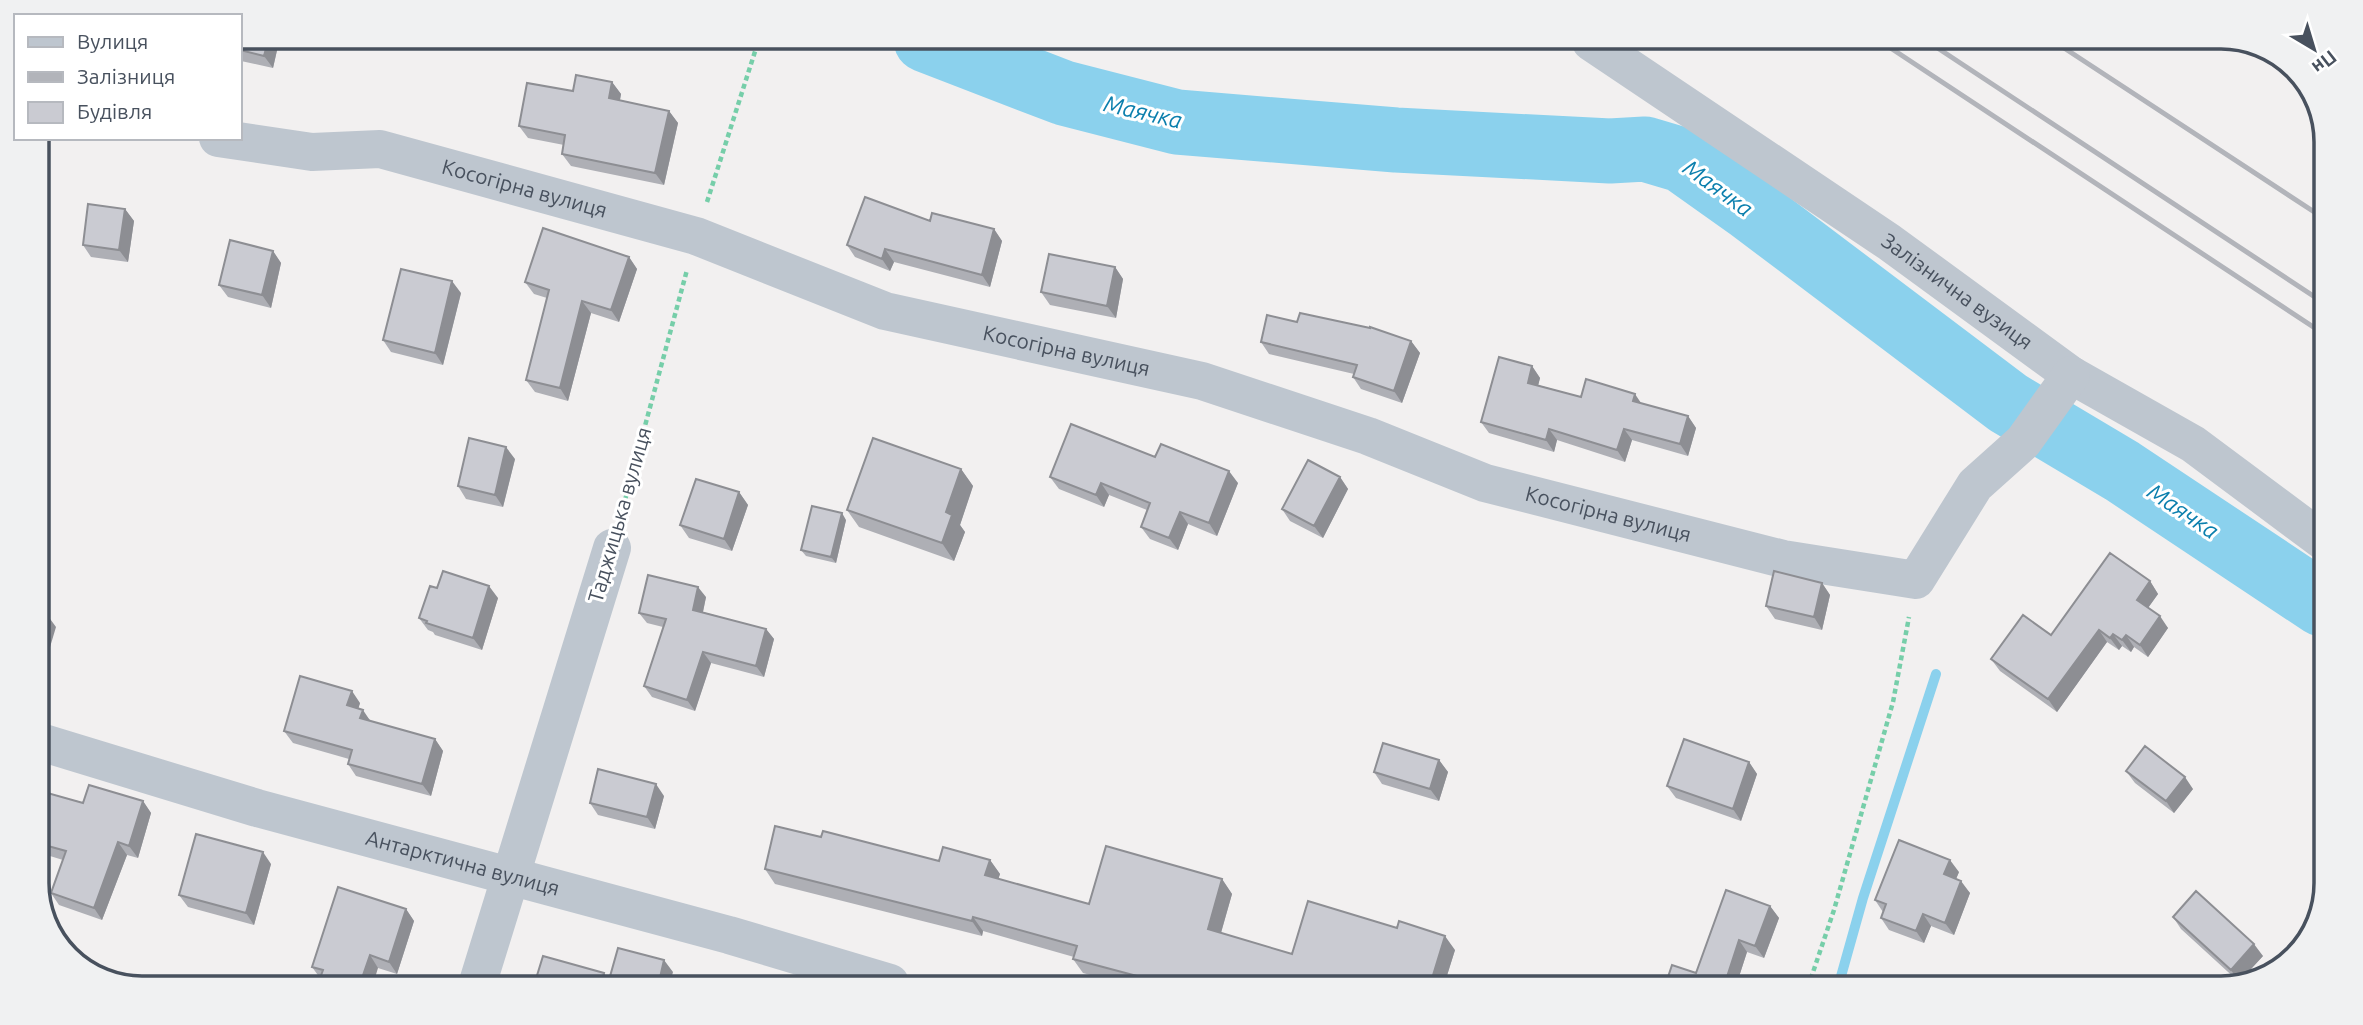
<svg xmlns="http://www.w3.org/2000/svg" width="2363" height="1025" viewBox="0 0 2363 1025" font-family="Ubuntu,sans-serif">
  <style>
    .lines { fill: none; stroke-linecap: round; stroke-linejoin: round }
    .stream { stroke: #8bd1ed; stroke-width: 10 }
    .river { stroke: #8bd1ed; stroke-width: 65 }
    .path { stroke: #76cea9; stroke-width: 4.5; stroke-dasharray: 5 3.5; stroke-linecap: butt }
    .minor { stroke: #bec6cf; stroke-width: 38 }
    .rail { stroke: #b2b4ba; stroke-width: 5 }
    .wall { fill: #aeafb5 }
    .shaded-wall { fill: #8d8e93 }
    .building { fill: #cacbd2; stroke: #8d8e93; stroke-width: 2 }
    .labels { text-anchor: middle; stroke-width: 6; stroke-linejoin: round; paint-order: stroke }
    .street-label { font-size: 21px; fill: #48515e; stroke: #fff }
    .water-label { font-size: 23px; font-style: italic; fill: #0b7fad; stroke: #fff }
    .rim { fill: none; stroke: #48515e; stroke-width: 3.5 }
  </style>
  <rect width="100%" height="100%" fill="#f2f0f0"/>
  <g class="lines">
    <path class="stream" d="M1838 987 1863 898 1936 674"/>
    <path class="river" d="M926 40 1064 93 1177 122 1396 140 1610 151 1645 149 1682 160 1751 209 2008 403 2122 471 2322 604"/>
    <path class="path" d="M707 202 759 39
      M621 515 687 270
      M1808 987 1834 910 1893 702 1909 617"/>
    <g class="minor">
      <path id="s1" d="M1591 42 1889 242 2071 375 2193 444 2322 540"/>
      <path id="s2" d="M218 138 312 152 380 149 696 236 885 311 1202 381 1368 436 1485 483 1783 559 1916 580 1975 485 2023 442 2071 375"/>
      <path id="s3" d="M37 741 257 808 729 935 890 983"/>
      <path d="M478 982 612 548"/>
    </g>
    <path class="rail" d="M1883 43 2324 334
      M1930 43 2324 303
      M2058 44 2325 219"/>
  </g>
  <path class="wall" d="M280 37 273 68 241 61 240 58V50Z
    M612 82 621 94 620 100 669 111 678 123 664 185 571 166 562 154 564 145 528 138 519 126 573 91Z
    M125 209 134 221 128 262 91 257 83 245Z
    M930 221 994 229 1002 241 990 287 894 262 890 271 855 257 847 245Z
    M273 251 281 263 271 308 228 297 219 285Z
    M629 257 637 269 619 322 591 313 568 401 535 392 526 380 547 298 534 294 525 282Z
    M1115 267 1123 279 1116 318 1050 305 1041 292Z
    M461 293 443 365 391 352 383 340Z
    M1297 322 1411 341 1420 353 1402 403 1361 389 1353 377 1354 374 1269 354 1261 342Z
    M1532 366 1540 378 1538 385 1581 397 1641 403 1688 416 1696 428 1688 456 1632 440 1625 462 1557 440 1554 452 1489 433 1481 422Z
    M1155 457 1238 483 1217 536 1188 524 1178 550 1150 539 1141 527 1147 510 1109 495 1104 507 1059 489 1050 477Z
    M515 459 503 507 466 499 458 486Z
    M961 469 973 486 960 525 965 532 954 561 859 527 847 510Z
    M1340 477 1348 489 1323 538 1290 521 1282 509Z
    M739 492 748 505 732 551 689 538 680 525Z
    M846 520 836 563 806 556 801 550Z
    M2150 581 2158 594 2148 608 2168 628 2148 657 2134 647 2131 652 2122 646 2119 650 2107 642 2057 712 2000 671 1991 659 2051 635Z
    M1822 583 1830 595 1822 630 1775 619 1766 606Z
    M437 588 498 598 482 650 435 635 433 632 428 630 419 618Z
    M706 597 703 612 766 629 774 639 764 677 711 663 695 711 652 697 644 686 663 627 647 623 639 613Z
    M360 703 358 708 371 721 435 739 443 751 431 796 356 776 348 764 349 759 293 743 284 731Z
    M1439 760 1448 772 1439 801 1382 784 1374 772Z
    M1749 762 1757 774 1741 821 1676 798 1667 786Z
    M2126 771 2193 789 2174 813 2135 783Z
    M37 790 83 803 143 801 151 813 138 858 127 855 102 920 59 905 51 893 63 860 37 852Z
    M664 796 655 829 598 815 590 803Z
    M990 860 1000 874 998 879 1089 904 1222 879 1232 894 1221 933 1292 954 1455 950 1444 985 1123 984 1083 973 1073 959 1074 957 983 931 982 936 775 884 765 869 939 861Z
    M271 864 254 925 188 907 179 895Z
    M1959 872 1956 879 1970 893 1954 935 1931 926 1924 943 1889 930 1881 918 1883 912 1875 900Z
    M1770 906 1779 918 1764 958 1747 952 1736 986H1665L1696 973Z
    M406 909 414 921 397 974 378 968 320 978 312 967Z
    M2173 917 2263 956 2239 982 2181 929Z"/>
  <path class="shaded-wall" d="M269 37H280L273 68 264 56Z
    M612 82 621 94 618 110 609 98Z
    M669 111 678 123 664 185 655 173Z
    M125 209 134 221 128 262 119 250Z
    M994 229 1002 241 990 287 982 275Z
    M885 249 894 262 890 271 882 259Z
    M273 251 281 263 271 308 262 295Z
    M629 257 637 269 619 322 611 310Z
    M1115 267 1123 279 1116 318 1107 306Z
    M452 281 461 293 443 365 435 353Z
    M582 301 591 313 568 401 560 388Z
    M1411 341 1420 353 1402 403 1394 391Z
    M1532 366 1540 378 1536 394 1528 383Z
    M1635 394 1643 406 1633 401Z
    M1688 416 1696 428 1688 456 1680 444Z
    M1549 429 1557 440 1554 452 1546 440Z
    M1624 429 1632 440 1625 462 1617 450Z
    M506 447 515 459 503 507 495 495Z
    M961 469 973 486 960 525 965 532 954 561 942 543 946 512Z
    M1229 471 1238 483 1217 536 1209 523Z
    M1340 477 1348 489 1323 538 1314 526Z
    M1101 483 1109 495 1104 507 1096 495Z
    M739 492 748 505 732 551 724 539Z
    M1180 512 1188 524 1178 550 1169 538Z
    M842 513 846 520 836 563 831 557Z
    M2150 581 2158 594 2145 612 2137 600Z
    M1822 583 1830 595 1822 630 1814 617Z
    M489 586 498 598 482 650 473 638Z
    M698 587 706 597 701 621 693 610Z
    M48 616 56 627 42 674 37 668V654Z
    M2160 616 2168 628 2148 657 2140 645Z
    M766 629 774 639 764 677 756 666Z
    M2099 630 2107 642 2057 712 2048 699Z
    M2113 634 2122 646 2119 650 2110 638Z
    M2126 635 2134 647 2131 652 2122 640Z
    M703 652 711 663 695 711 687 700Z
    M352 691 360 703 356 717 347 705Z
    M363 710 371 722 360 718Z
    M435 739 443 751 431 796 422 784Z
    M1439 760 1448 772 1439 801 1430 789Z
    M1749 762 1757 774 1741 821 1733 809Z
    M2185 777 2193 789 2174 813 2166 801Z
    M656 784 664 796 655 829 647 817Z
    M143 801 151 813 138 858 129 846Z
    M118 842 127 855 102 920 94 908Z
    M263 852 271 864 254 925 246 913Z
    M990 860 1000 874 995 889 985 875Z
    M1950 860 1959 872 1953 886 1944 874Z
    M1222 879 1232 894 1218 943 1208 929Z
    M1961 881 1970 893 1954 935 1945 923Z
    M1770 906 1779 918 1764 958 1755 946Z
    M406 909 414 921 397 974 389 962Z
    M1923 914 1931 926 1924 943 1916 931Z
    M973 917 983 931 982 936 972 921Z
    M1445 936 1455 950 1444 985H1430Z
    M1739 940 1747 952 1736 986H1724Z
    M2254 944 2263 956 2239 982 2231 970Z
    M370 955 378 968 374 981H361Z
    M664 960 673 972 670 983 659 982Z
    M604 973 610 982H601Z"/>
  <path class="building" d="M240 37H269L264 56 240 50Z
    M576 75 612 82 609 98 669 111 655 173 562 154 565 135 519 126 527 83 573 91Z
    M865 197 930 221 932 213 994 229 982 275 885 249 882 259 847 245Z
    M88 204 125 209 119 250 83 245Z
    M543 228 629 257 611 310 582 301 560 388 526 380 549 290 525 282Z
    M230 240 273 251 262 295 219 285Z
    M1049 254 1115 267 1107 306 1041 292Z
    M401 269 452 281 435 353 383 340Z
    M1300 313 1370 328V327L1411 341 1394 391 1353 377 1357 365 1261 342 1267 315 1297 322Z
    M1499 357 1532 366 1528 383 1581 397 1586 379 1635 394 1633 401 1688 416 1680 444 1624 429 1617 450 1549 429 1546 440 1481 422Z
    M1071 424 1155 457 1161 444 1229 471 1209 523 1180 512 1169 538 1141 527 1150 503 1101 483 1096 495 1050 477Z
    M469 438 506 447 495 495 458 486Z
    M873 438 961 469 946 512 952 515 942 543 847 510Z
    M1308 460 1340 477 1314 526 1282 509Z
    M696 479 739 492 724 539 680 525Z
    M812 506 842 513 831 557 801 550Z
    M2110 553 2150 581 2137 600 2160 616 2140 645 2126 635 2122 640 2113 634 2110 638 2099 630 2048 699 1991 659 2023 615 2051 635Z
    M443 571 489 586 473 638 426 623 427 621 419 618 430 586 437 588Z
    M1774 571 1822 583 1814 617 1766 606Z
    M648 575 698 587 693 610 766 629 756 666 703 652 687 700 644 686 666 619 639 613Z
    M37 612 48 616 37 654Z
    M300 676 352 691 347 705 363 710 360 718 435 739 422 784 348 764 352 750 284 731Z
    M1684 739 1749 762 1733 809 1667 786Z
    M1383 743 1439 760 1430 789 1374 772Z
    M2145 746 2185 777 2166 801 2126 771Z
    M598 769 656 784 647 817 590 803Z
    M89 785 143 801 129 846 118 842 94 908 51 893 66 851 37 843V790L83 803Z
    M775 826 821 837 823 831 939 861 943 847 990 860 985 875 1089 904 1106 846 1222 879 1208 929 1292 954 1308 901 1397 928 1399 921 1445 936 1430 985 1167 984 1073 959 1077 946 973 917 972 921 765 869Z
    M196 834 263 852 246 913 179 895Z
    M1899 840 1950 860 1944 874 1961 881 1945 923 1923 914 1916 931 1881 918 1886 904 1875 900Z
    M338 887 406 909 389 962 370 955 361 981H319L323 970 312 967Z
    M1726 890 1770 906 1755 946 1739 940 1724 986H1665L1672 965 1696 973Z
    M2196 891 2254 944 2231 970 2173 917Z
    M618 948 664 960 659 982H618L609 980Z
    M543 956 604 973 601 982H535Z"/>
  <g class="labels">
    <g class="street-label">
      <text dy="7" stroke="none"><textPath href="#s2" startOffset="313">Косогірна вулиця</textPath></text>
      <text dy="7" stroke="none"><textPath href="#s1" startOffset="443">Залізнична вузиця</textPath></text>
      <text dy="7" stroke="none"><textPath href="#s2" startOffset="880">Косогірна вулиця</textPath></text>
      <text transform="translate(620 515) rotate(-74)" y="7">Таджицька вулиця</text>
      <text dy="7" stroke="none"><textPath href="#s2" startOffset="1447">Косогірна вулиця</textPath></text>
      <text dy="7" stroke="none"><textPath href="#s3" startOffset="443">Антарктична вулиця</textPath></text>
    </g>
    <g class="water-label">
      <text transform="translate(1143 112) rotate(13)" y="8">Маячка</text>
      <text transform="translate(1718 188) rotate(36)" y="8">Маячка</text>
      <text transform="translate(2183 511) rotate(34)" y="8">Маячка</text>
    </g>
  </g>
  <path d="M0 0H2363V1025H0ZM142 49H2221A93 93 0 0 1 2314 142V883A93 93 0 0 1 2221 976H142A93 93 0 0 1 49 883V142A93 93 0 0 1 142 49Z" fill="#f0f1f2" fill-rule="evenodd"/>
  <path class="rim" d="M142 49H2221A93 93 0 0 1 2314 142V883A93 93 0 0 1 2221 976H142A93 93 0 0 1 49 883V142A93 93 0 0 1 142 49Z"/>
  <rect x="14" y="14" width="228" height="126" fill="#ffffff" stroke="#b6b9bf" stroke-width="2"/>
  <rect x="28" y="37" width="35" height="10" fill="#bec6cf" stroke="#b6b9bf" stroke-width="2"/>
  <text x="77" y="49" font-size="21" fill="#48515e">Вулиця</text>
  <rect x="28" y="72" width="35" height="10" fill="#b2b4ba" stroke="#b6b9bf" stroke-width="2"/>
  <text x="77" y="84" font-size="21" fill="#48515e">Залізниця</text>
  <rect x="28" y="102" width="35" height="21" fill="#cacbd2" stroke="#b6b9bf" stroke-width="2"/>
  <text x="77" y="119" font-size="21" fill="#48515e">Будівля</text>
  <g transform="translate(2314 49) rotate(142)" stroke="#ffffff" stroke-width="5" paint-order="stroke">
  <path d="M0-5L12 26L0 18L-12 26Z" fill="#48515e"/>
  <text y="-10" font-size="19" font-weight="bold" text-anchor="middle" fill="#48515e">Пн</text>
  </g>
</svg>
